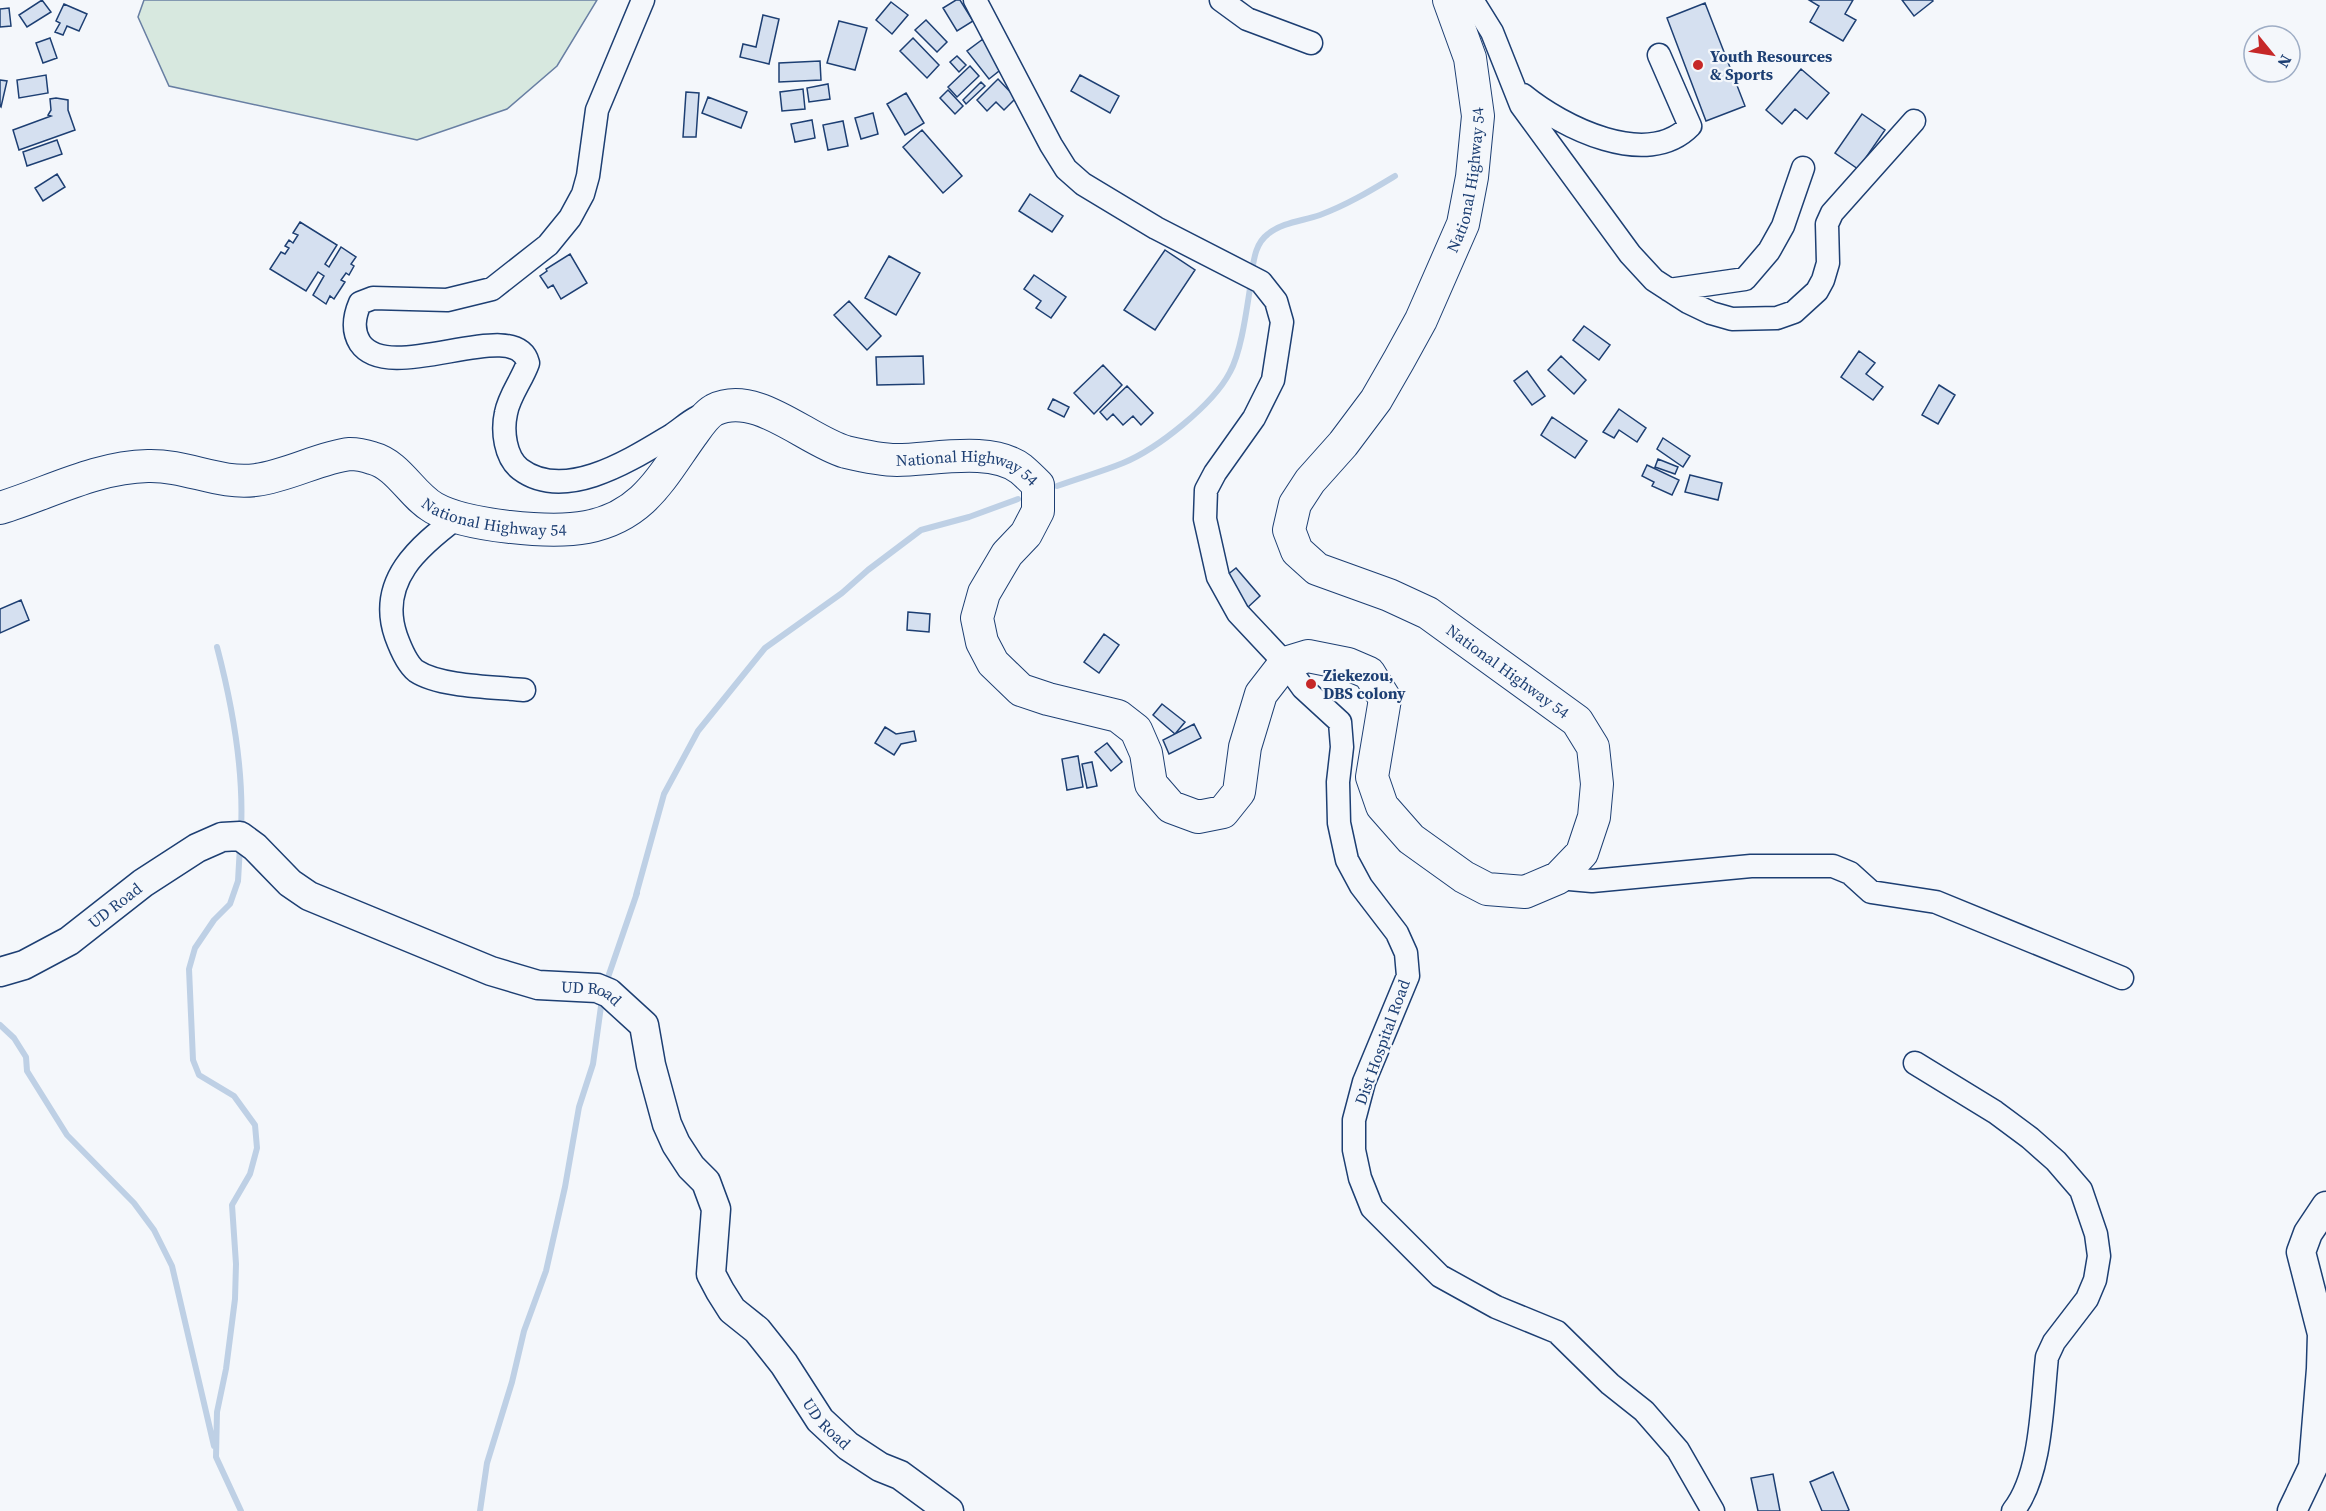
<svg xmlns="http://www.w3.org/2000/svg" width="2326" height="1511" viewBox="0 0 2326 1511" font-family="'Source Serif 4',serif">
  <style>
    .green { fill: #d7e8df; stroke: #687fa3; stroke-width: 1.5 }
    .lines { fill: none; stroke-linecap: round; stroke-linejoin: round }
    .stream { stroke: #bed0e5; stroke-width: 6 }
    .building { fill: #d5e0f0; stroke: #1d3f73; stroke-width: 1.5 }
    .minor-casing { stroke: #1d3f73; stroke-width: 25 }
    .major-casing { stroke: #1d3f73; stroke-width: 31 }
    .highway-casing { stroke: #1d3f73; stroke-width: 34 }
    .minor { stroke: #f4f7fb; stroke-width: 22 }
    .major { stroke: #f4f7fb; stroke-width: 28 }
    .highway { stroke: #f4f7fb; stroke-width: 32 }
    .poi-dot { fill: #c62828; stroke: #f4f7fb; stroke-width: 2 }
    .labels { text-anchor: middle; stroke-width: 4.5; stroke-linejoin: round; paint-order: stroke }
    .poi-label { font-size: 16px; font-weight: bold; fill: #1d3f73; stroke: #f4f7fb; text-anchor: start }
    .street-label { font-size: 16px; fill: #1d3f73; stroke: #f4f7fb }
  </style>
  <rect width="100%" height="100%" fill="#f4f7fb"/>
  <path class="green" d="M144 0H597L557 66 507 109 417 140 169 86 138 17Z"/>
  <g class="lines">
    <path class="stream" d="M1252 271C1254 258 1256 243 1268 234 1283 222 1303 221 1320 215 1347 205 1370 191 1395 176
      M1057 486C1079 478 1101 472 1123 463 1157 449 1213 405 1230 372 1242 350 1247 306 1251 282
      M217 647C232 704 244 770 241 830
      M240 846 238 881 230 904 214 920 195 948 189 969 193 1060 199 1075 234 1096 255 1125 257 1148 250 1174 232 1205 236 1264 235 1299 226 1369 217 1412 216 1457 241 1511
      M636 895 664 794 698 731 765 648 842 593 868 570 921 530 969 517 1018 499
      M606 983 637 893
      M0 1025 14 1038 26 1057 27 1071 67 1135 134 1203 154 1230 172 1266 214 1446
      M480 1511 487 1463 512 1382 524 1331 546 1271 565 1187 579 1107 593 1064 602 999"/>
  </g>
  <path class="building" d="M42 0 51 12 27 27 19 15Z
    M956 0H960L973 21 957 31 943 8Z
    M1809 0H1853L1845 14 1856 20 1843 41 1810 22 1819 6Z
    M1902 0H1932L1933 1 1914 16Z
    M891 2 908 15 892 34 876 20Z
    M1705 3 1745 106 1706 121 1667 18Z
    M64 4 87 14 79 31 67 26 63 35 55 32 60 23 56 21Z
    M9 8 11 26 0 27V9Z
    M763 15 779 19 769 64 740 57 743 44 756 47Z
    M926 20 947 42 937 52 915 30Z
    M839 21 867 28 855 70 827 63Z
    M50 38 57 58 43 63 36 43Z
    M913 38 939 65 927 78 900 51Z
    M983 39 1004 67 989 79 967 51Z
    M957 56 966 65 959 72 950 62Z
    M820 61 821 80 779 82V63Z
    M970 66 979 76 957 97 948 87Z
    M1801 69 1829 93 1807 119 1795 109 1782 124 1766 110Z
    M46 75 48 93 19 98 17 80Z
    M1080 75 1119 96 1110 113 1071 91Z
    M998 79 1016 98 1004 110 996 102 987 111 977 100Z
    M0 80 7 81 1 107 0 106Z
    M981 82 985 86 966 104 963 100Z
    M828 84 830 99 809 102 807 88Z
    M803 89 805 109 782 111 780 92Z
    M948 90 963 106 955 114 940 98Z
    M686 92 699 93 696 137H683Z
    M906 93 924 123 905 135 887 104Z
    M708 97 747 112 741 128 702 113Z
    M56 98 68 100V110L75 130 19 150 13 130 51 116 48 115 51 110 50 99Z
    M873 113 878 134 861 139 855 118Z
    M1862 114 1885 130 1858 169 1835 153Z
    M812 120 815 138 795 142 791 124Z
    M843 121 848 146 828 150 823 125Z
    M922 130 962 176 943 193 903 147Z
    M57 140 62 154 27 166 23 152Z
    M57 174 65 187 43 201 35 188Z
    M1030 194 1063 216 1052 232 1019 211Z
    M300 222 337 245 325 264 329 267 341 247 356 257 351 264 354 266 349 275 346 273 341 280 345 282 334 299 330 296 326 304 313 295 324 276 318 272 306 291 270 269 281 252 285 254 289 248 285 246 289 240 293 243 298 235 293 233Z
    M1165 250 1195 270 1155 330 1124 310Z
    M570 254 587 283 561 299 553 285 548 288 540 276 547 271 546 269Z
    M889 256 920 273 896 315 865 298Z
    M1034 275 1066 297 1051 318 1036 308 1041 301 1024 289Z
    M849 301 881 336 867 350 834 315Z
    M1584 326 1610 345 1599 360 1573 340Z
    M1859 351 1875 363 1866 374 1883 387 1873 400 1841 377Z
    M923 356 924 384 877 385 876 357Z
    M1561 356 1586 380 1574 394 1548 370Z
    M1103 365 1122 385 1094 414 1074 393Z
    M1527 371 1545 396 1532 405 1514 381Z
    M1939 385 1955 395 1938 424 1922 415Z
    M1127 386 1153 413 1141 425 1133 416 1123 425 1113 414 1107 420 1100 412Z
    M1053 399 1069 407 1064 417 1048 409Z
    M1619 409 1646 428 1637 442 1619 430 1614 438 1603 432Z
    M1552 417 1587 441 1575 458 1541 435Z
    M1663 438 1690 456 1683 467 1657 449Z
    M1658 459 1678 467 1675 474 1655 467Z
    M1647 465 1679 480 1672 495 1652 486 1654 482 1642 476Z
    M1690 475 1722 483 1718 500 1685 492Z
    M1236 568 1260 596 1247 608 1222 579Z
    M21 600 29 620 0 633V609Z
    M908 612 930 614 929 632 907 630Z
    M1104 634 1119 645 1099 673 1084 662Z
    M1162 704 1185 722 1175 734 1153 715Z
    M1194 724 1201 738 1169 754 1163 740Z
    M885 727 896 734 914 731 916 741 901 744 894 755 875 743Z
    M1107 743 1122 762 1111 771 1095 752Z
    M1078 756 1083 787 1067 790 1062 759Z
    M1092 762 1097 786 1087 788 1082 764Z
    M1833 1472 1849 1510 1847 1511H1822L1810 1482Z
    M1773 1474 1780 1511H1758L1751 1478Z"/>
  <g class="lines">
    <defs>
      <path id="minor" d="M643 0 597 110 588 176 583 194 570 218 548 245 492 289 447 300 373 298 360 303C354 317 352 330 360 343 390 387 515 314 528 363 522 380 509 396 506 413 502 431 505 457 520 469 565 503 632 459 672 435 681 429 688 422 698 417
        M975 0 1051 145 1066 169 1083 184 1156 228 1261 282 1276 301 1282 322 1273 380 1254 418 1215 473 1206 490 1205 519 1218 577 1238 613 1285 663 1303 688 1340 722 1342 747 1338 782 1339 823 1347 860 1361 886 1397 933 1406 953 1408 976 1364 1082 1354 1120V1150L1360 1178 1372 1208 1440 1276 1496 1307 1557 1332 1610 1384 1644 1411 1678 1450 1713 1511
        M1221 0 1247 19 1311 43
        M1472 0 1492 32 1521 105 1630 254 1654 280 1688 302 1711 313 1732 319 1777 318 1794 312 1817 291 1823 280 1828 263 1827 224 1832 213 1914 121
        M1523 95C1562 127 1647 170 1690 126L1659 55
        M1669 290 1745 279 1769 251 1783 226 1803 168
        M458 517C419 546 377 581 396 636 400 647 407 664 416 671 440 687 495 687 524 690
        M1558 878 1592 881 1751 866H1833L1850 873 1871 892 1936 902 2122 978
        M1915 1063 1995 1112 2030 1138 2056 1161 2081 1190 2096 1234 2099 1256 2095 1280 2087 1299 2054 1342 2047 1357C2042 1402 2042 1475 2013 1511"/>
      <g id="major">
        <path id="s1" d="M0 972 24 965 69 941 143 883 197 848 222 837 240 836 255 847 290 883 309 896 491 971 538 985 597 988 609 993 644 1025 651 1065 667 1124 676 1144 691 1167 706 1182 716 1209 711 1274 720 1291 732 1310 757 1330 784 1364 820 1420 848 1446 880 1467 900 1475 949 1511"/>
        <path d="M2292 1511 2313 1467 2321 1369 2322 1334 2301 1252 2308 1233 2326 1206"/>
      </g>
      <g id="highway">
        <path id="s2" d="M0 508C49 493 96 467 148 466 187 465 219 485 256 480 288 476 321 457 350 454 356 454 366 456 372 458 399 465 411 495 434 508 466 526 551 534 587 527 643 516 661 478 691 436 697 428 705 415 714 410 756 389 807 441 846 452 863 456 881 460 897 460 932 460 991 446 1021 469 1027 474 1033 480 1038 485V511L1026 534 1007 554 984 593 977 618 982 642 993 663 1021 690 1048 699 1118 716 1136 730 1146 753 1151 784 1171 807 1198 817 1223 812 1239 792 1245 747 1261 694 1285 663 1308 656 1348 664 1369 673 1385 699 1372 777 1382 806 1411 839 1464 877 1487 889 1525 892 1558 878 1582 853 1594 817 1597 784 1593 747 1577 721 1428 613 1389 595 1317 569 1297 551 1289 530 1295 504 1310 481 1343 444 1376 400 1399 360 1421 320 1463 224 1472 177 1478 116 1470 58 1449 0"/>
      </g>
    </defs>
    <use href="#minor" class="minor-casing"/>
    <use href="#major" class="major-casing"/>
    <use href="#highway" class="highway-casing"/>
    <use href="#minor" class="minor"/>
    <use href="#major" class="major"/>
    <use href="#highway" class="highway"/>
  </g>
  <g class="poi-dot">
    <circle cx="1698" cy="65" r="6"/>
    <circle cx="1311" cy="684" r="6"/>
  </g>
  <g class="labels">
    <g class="poi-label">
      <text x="1710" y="62">Youth Resources<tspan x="1710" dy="18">&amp; Sports</tspan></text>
      <text x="1323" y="681">Ziekezou,<tspan x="1323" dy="18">DBS colony</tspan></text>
    </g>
    <g class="street-label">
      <text dy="6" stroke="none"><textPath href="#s2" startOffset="3174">National Highway 54</textPath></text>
      <text dy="6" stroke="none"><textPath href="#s2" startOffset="1066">National Highway 54</textPath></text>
      <text dy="6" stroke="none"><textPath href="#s2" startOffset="526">National Highway 54</textPath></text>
      <text transform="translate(1508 671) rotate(36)" y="6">National Highway 54</text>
      <text dy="6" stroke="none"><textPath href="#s1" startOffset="134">UD Road</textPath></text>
      <text dy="6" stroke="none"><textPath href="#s1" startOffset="672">UD Road</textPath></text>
      <text transform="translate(1382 1042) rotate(-70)" y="6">Dist Hospital Road</text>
      <text dy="6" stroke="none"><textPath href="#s1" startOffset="1194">UD Road</textPath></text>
    </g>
  </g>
  <g transform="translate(2272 54) rotate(120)"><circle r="28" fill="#f4f7fb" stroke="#9eadc5" stroke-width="1.5"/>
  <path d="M0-4.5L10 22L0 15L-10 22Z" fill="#c62828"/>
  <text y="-9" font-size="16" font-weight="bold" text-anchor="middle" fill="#1d3f73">N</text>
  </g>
</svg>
